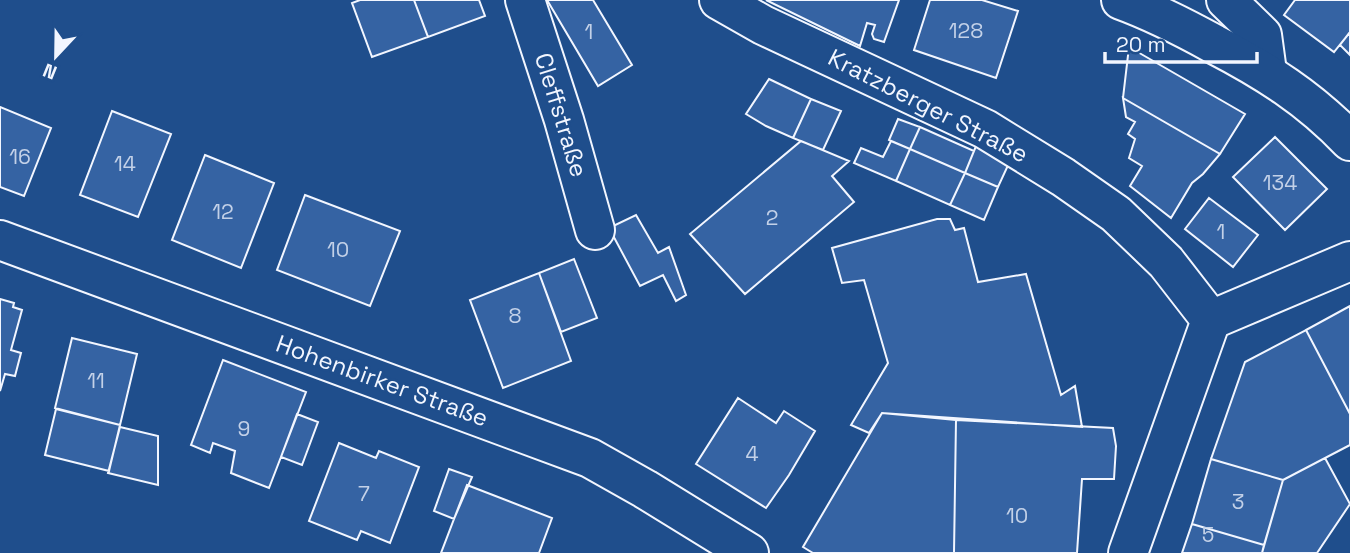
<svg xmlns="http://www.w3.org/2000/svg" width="1350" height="553" viewBox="0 0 1350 553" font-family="'Space Grotesk',sans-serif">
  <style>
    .building { fill: #3563a3; stroke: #f2f6ff; stroke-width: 2 }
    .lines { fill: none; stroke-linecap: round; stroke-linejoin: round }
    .minor-casing { stroke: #f2f6ff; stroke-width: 42 }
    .secondary-casing { stroke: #f2f6ff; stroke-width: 42 }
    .minor { stroke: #1f4e8c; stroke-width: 38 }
    .secondary { stroke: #1f4e8c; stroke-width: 38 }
    .labels { text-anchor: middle; stroke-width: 5; stroke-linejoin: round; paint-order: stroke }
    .number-label { font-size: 21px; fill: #c3d1e8 }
    .street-label { font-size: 24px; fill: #f2f6ff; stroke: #1f4e8c }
  </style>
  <rect width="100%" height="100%" fill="#1f4e8c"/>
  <path class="building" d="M360 0H414L428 37 372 57 352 3Z
    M414 0H479L485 16 428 37Z
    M547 0H593L632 65 598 86Z
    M766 0H899L884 42 874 39 872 34 875 25 867 23 860 46Z
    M930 0H982L1018 11 996 78 914 50Z
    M1295 0H1350V32L1334 52 1284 15Z
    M1350 32V55L1340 45Z
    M1129 47 1245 114 1220 154 1123 98Z
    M769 79 811 99 793 138 766 126 746 114Z
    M1123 98 1220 154 1203 174 1192 183 1171 218 1130 186 1142 166 1129 158 1135 139 1128 134 1135 122 1126 117Z
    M811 99 841 111 823 150 793 138Z
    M0 107 51 128 24 196 0 187Z
    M112 111 171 134 138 217 80 195Z
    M898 119 920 127 910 149 889 140Z
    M920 127 974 151 965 173 910 149Z
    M1275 137 1327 189 1285 230 1233 177Z
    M801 141 849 161 832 176 854 202 745 294 690 234Z
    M891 141 910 149 896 181 854 163 861 148 883 157Z
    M976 146 1010 161 998 187 965 173Z
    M910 149 965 173 950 205 896 181Z
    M205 155 274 183 241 268 172 240Z
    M965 173 998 187 984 220 950 205Z
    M305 195 400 231 370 306 277 270Z
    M1209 198 1258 235 1233 267 1185 229Z
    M636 215 658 253 669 247 686 295 676 301 663 275 640 286 609 228Z
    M937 219H950L955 230 964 228 978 282 1026 274 1061 395 1075 386 1082 427 882 413 869 433 851 425 888 363 864 280 842 283 832 248Z
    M574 259 597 318 561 332 539 273Z
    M539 273 571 361 503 388 470 300Z
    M0 299 14 303 13 307 22 310 11 350 21 353 15 376 5 374 0 391Z
    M1350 306V414L1306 330Z
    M1306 330 1350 414V445L1283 480 1211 459 1245 362Z
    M72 338 137 354 120 425 55 408Z
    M223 360 306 392 269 488 231 473 235 451 213 443 210 453 191 445Z
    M738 398 776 423 784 411 815 431 789 475 766 508 696 464Z
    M56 409 120 425 109 471 45 455Z
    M882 413 956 420 954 553H813L803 547Z
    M297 414 318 422 302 465 281 457Z
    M956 420 1113 428 1116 446 1114 479H1082L1077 553H954Z
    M120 427 158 436V485L108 473Z
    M339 443 376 458 379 451 419 467 390 543 361 531 357 540 309 521Z
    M1325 458 1350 504 1317 553H1262L1283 480Z
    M1211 459 1283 480 1264 545 1192 524Z
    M449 469 472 477 454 519 434 511Z
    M467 485 552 518 539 553H441Z
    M1192 524 1264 545 1262 553H1182Z"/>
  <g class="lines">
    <defs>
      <path id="minor" d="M525 0 564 120 595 230
        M719 0 763 25 985 129 1063 177 1116 214 1166 262 1211 320
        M1226 0 1262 35 1267 72
        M0 240 590 458 645 489 749 553
        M1128 553 1211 320 1350 261"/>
      <path id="secondary" d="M1121 0C1154 12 1183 27 1214 44 1266 71 1309 98 1350 141"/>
    </defs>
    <use href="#minor" class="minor-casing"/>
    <use href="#secondary" class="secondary-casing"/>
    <use href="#minor" class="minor"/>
    <use href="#secondary" class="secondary"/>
  </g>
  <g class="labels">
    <g class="number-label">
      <text x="966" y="38">128</text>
      <text x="589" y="39">1</text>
      <text x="20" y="164">16</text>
      <text x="125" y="171">14</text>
      <text x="1280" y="190">134</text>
      <text x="223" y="219">12</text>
      <text x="772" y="225">2</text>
      <text x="1221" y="239">1</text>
      <text x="338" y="257">10</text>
      <text x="515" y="323">8</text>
      <text x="96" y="388">11</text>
      <text x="244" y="436">9</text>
      <text x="752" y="461">4</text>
      <text x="364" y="501">7</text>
      <text x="1238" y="509">3</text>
      <text x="1017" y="523">10</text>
      <text x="1208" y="542">5</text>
    </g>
    <g class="street-label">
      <text transform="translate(928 106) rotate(27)" y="8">Kratzberger Straße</text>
      <text transform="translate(561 115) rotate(73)" y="8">Cleffstraße</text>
      <text transform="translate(382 381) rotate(20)" y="8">Hohenbirker Straße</text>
    </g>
  </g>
  <g transform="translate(56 56) rotate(202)" stroke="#1f4e8c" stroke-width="5" paint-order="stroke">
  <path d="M0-5L12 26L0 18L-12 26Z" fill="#f2f6ff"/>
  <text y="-10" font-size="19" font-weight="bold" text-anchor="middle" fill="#f2f6ff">N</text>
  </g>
  <path d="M1105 52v10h152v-10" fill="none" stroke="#f2f6ff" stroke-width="3.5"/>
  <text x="1116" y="52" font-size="21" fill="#f2f6ff" stroke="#1f4e8c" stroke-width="5" paint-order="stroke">20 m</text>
</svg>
